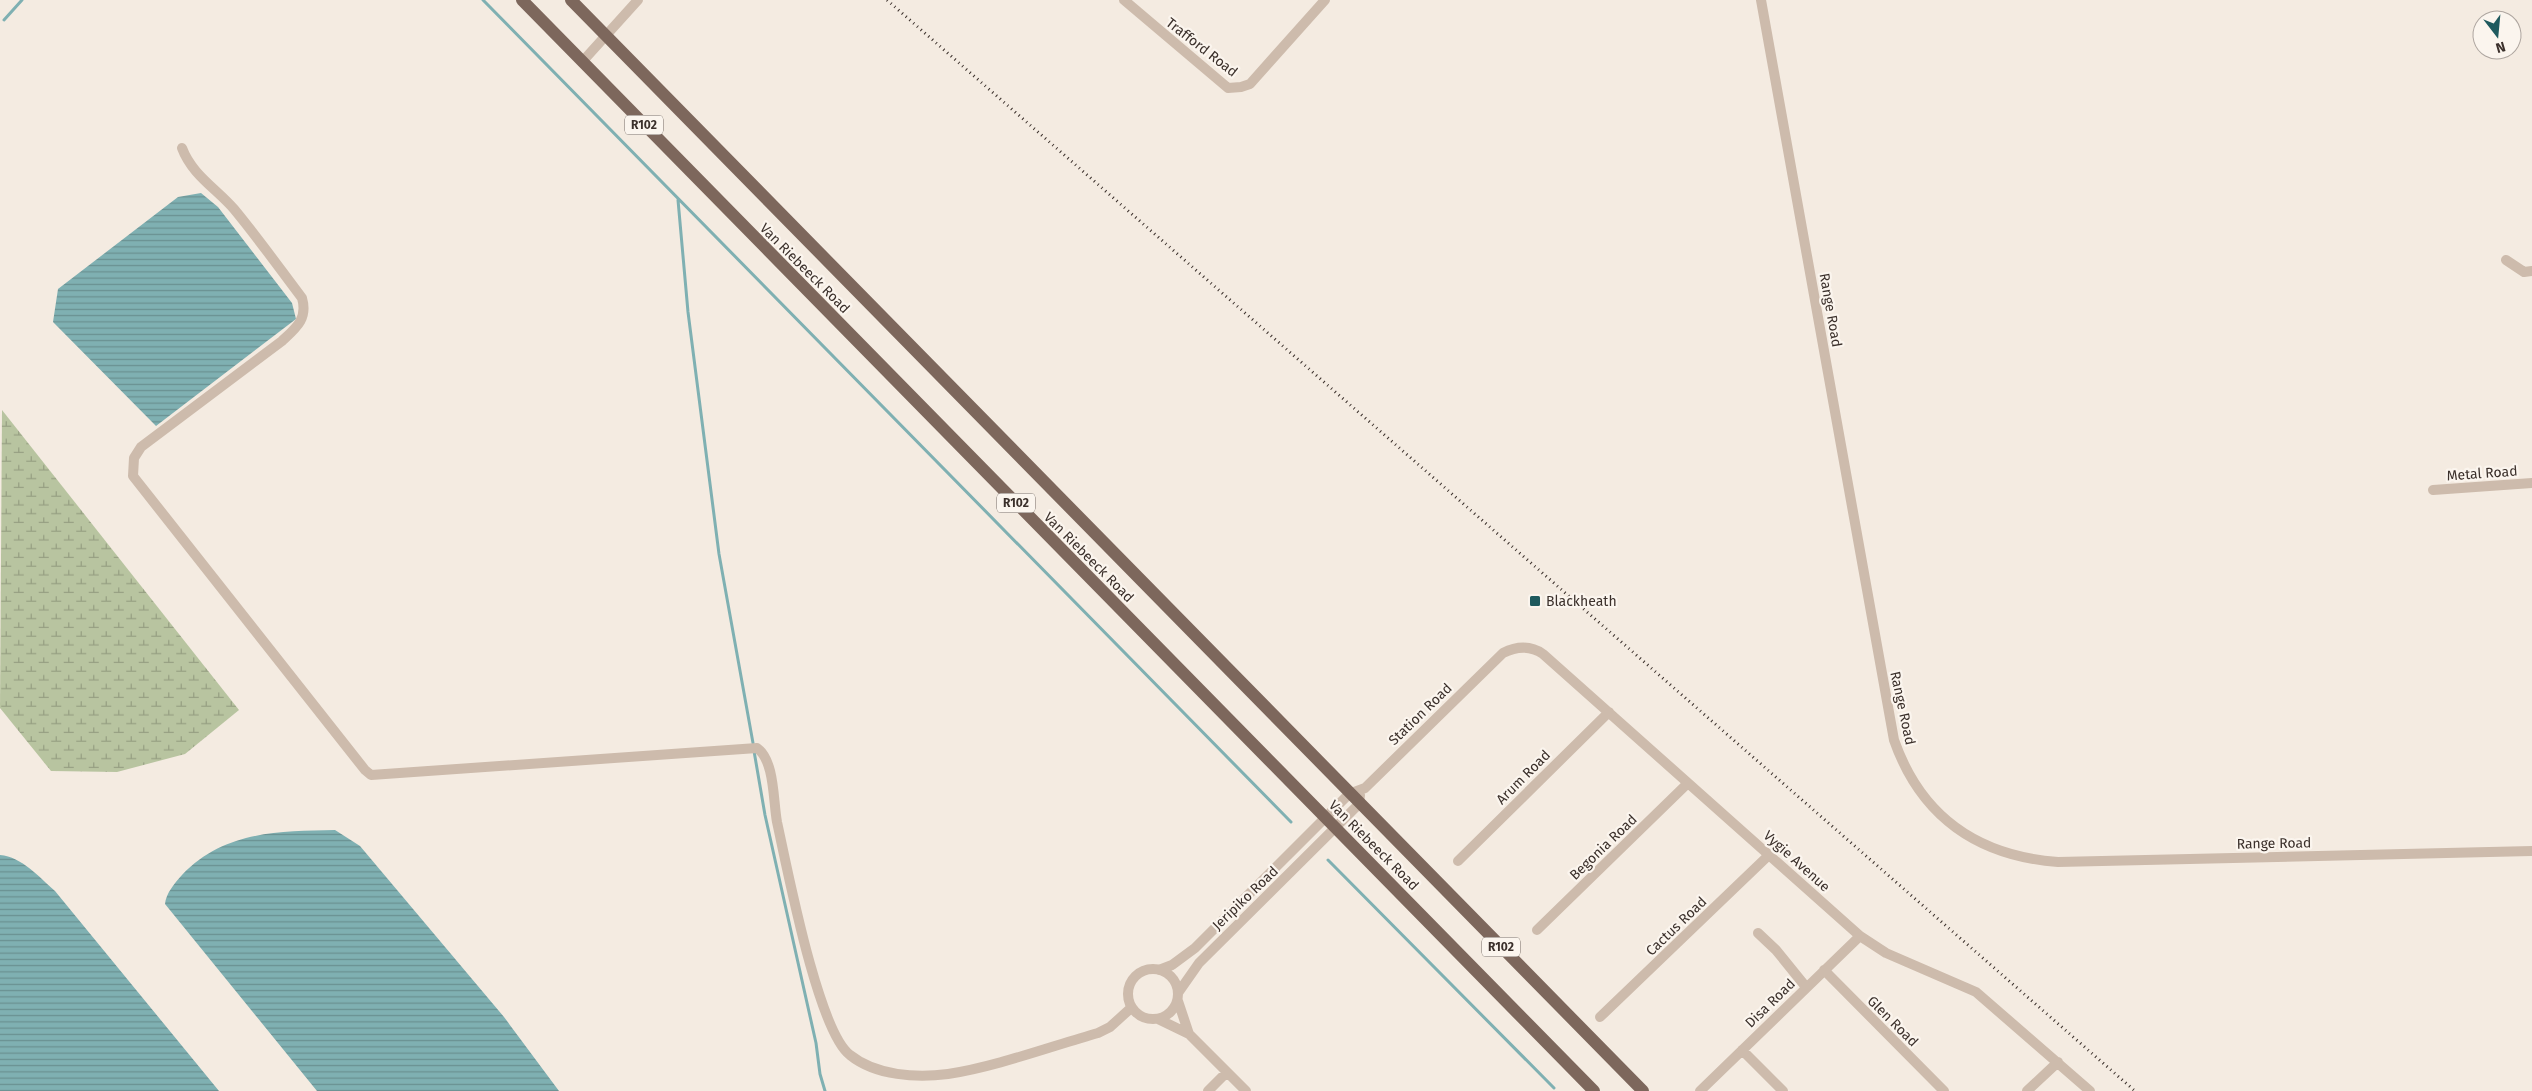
<svg xmlns="http://www.w3.org/2000/svg" width="2532" height="1091" viewBox="0 0 2532 1091" font-family="'Fira Sans',sans-serif">
  <style>
    .wetland { fill: url(#wetland-marsh) }
    .water { fill: url(#water-rules) }
    .lines { fill: none; stroke-linecap: round; stroke-linejoin: round }
    .stream { stroke: #7fb0b2; stroke-width: 3 }
    .minor { stroke: #cdbbac; stroke-width: 10 }
    .major { stroke: #7d675c; stroke-width: 12 }
    .rail { stroke: #3b302b; stroke-width: 3; stroke-dasharray: 1 4; stroke-linecap: butt }
    .poi-dot { fill: #1f5a5e; stroke: #fbf5ee; stroke-width: 2 }
    .labels { text-anchor: middle; stroke-width: 4.5; stroke-linejoin: round; paint-order: stroke }
    .shield { fill: #fbf5ee; stroke: #756b66; stroke-width: 1 }
    .shield-label { font-size: 12px; font-weight: bold; fill: #3b302b }
    .street-label { font-size: 14px; fill: #3b302b; stroke: #fbf5ee }
    .poi-label { font-size: 14px; fill: #3b302b; stroke: #fbf5ee; text-anchor: start }
  </style>
  <defs>
    <pattern id="wetland-marsh" width="20" height="14" patternUnits="userSpaceOnUse" patternTransform="scale(1.25)"><rect width="20" height="14" fill="#b8c4a0"/><path d="M1 5h8M5 5V1M11 12h8M15 12V8" fill="none" stroke="#97a083"/></pattern>
    <pattern id="water-rules" width="6" height="5" patternUnits="userSpaceOnUse" patternTransform="scale(1.25)"><rect width="6" height="5" fill="#7fb0b2"/><path d="M0 2.5h6" fill="none" stroke="#699091"/></pattern>
  </defs>
  <rect width="100%" height="100%" fill="#f4ebe1"/>
  <path class="wetland" d="M2 410 239 710 185 754 117 772 51 771 0 708Z"/>
  <path class="water" d="M201 193 218 207 292 303 296 319 156 426 53 322 58 289 178 197Z
    M335 830 360 846 504 1017 559 1091H317L165 904C166 893 175 883 182 875 224 831 278 831 335 830Z
    M0 855C22 857 39 877 55 891L219 1091H0Z"/>
  <g class="lines">
    <path class="stream" d="M483 0 1291 822
      M4 20 22 0
      M678 200 688 312 719 554 753 743
      M754 751 765 815 816 1043 820 1074 825 1091
      M1328 860 1554 1088"/>
    <path class="minor" d="M1124 0 1228 88 1241 87 1250 84 1325 0
      M1761 0 1894 740C1921 817 1978 856 2058 862L2532 851
      M582 62 638 0
      M182 148C192 175 217 189 234 209 258 238 280 269 302 298 308 319 296 328 282 341L141 447 134 458 133 476 365 770 371 775 757 748C775 761 773 801 777 822 787 867 818 1031 850 1055 876 1076 917 1078 948 1074 995 1067 1052 1046 1098 1033L1110 1027 1131 1008
      M2506 260 2524 272 2532 271
      M2433 490 2532 483
      M1458 861 1609 712
      M1537 930 1688 783
      M1758 933 1776 950 1806 987
      M1128 994a25 25 0 1 1 50 0a25 25 0 1 1-50 0Z
      M1159 970 1172 965 1195 948 1349 794 1365 788 1503 653C1517 646 1530 645 1543 654L1860 936 1886 953 1976 992 2090 1091
      M1824 970 1944 1091
      M1178 993 1199 963 1359 804 1360 795
      M1178 1001 1189 1034
      M1600 1017 1770 854
      M1158 1019 1189 1034 1246 1091
      M1742 1050 1783 1091
      M1208 1091 1227 1072
      M1700 1091 1860 936
      M2027 1091 2058 1062"/>
    <path class="major" d="M522 0 1594 1091
      M571 0 1643 1091"/>
    <path class="rail" d="M887 0 2135 1091"/>
  </g>
  <rect class="poi-dot" x="1529" y="595" width="12" height="12" rx="2.5"/>
  <g class="labels">
    <g class="shield">
      <rect x="625" y="115.5" width="38" height="19" rx="4"/>
      <rect x="997" y="493.5" width="38" height="19" rx="4"/>
      <rect x="1482" y="937.5" width="38" height="19" rx="4"/>
    </g>
    <g class="shield-label">
      <text x="644" y="129">R102</text>
      <text x="1016" y="507">R102</text>
      <text x="1501" y="951">R102</text>
    </g>
    <g class="street-label">
      <text transform="translate(1202 47) rotate(38)" y="5">Trafford Road</text>
      <text transform="translate(805 268) rotate(45)" y="5">Van Riebeeck Road</text>
      <text transform="translate(1831 310) rotate(80)" y="5">Range Road</text>
      <text transform="translate(2482 473) rotate(-4)" y="5">Metal Road</text>
      <text transform="translate(1089 557) rotate(45)" y="5">Van Riebeeck Road</text>
      <text transform="translate(1903 708) rotate(78)" y="5">Range Road</text>
      <text transform="translate(1420 714) rotate(-44)" y="5">Station Road</text>
      <text transform="translate(1523 777) rotate(-45)" y="5">Arum Road</text>
      <text transform="translate(2274 843) rotate(-1)" y="5">Range Road</text>
      <text transform="translate(1374 845) rotate(45)" y="5">Van Riebeeck Road</text>
      <text transform="translate(1603 847) rotate(-44)" y="5">Begonia Road</text>
      <text transform="translate(1797 861) rotate(42)" y="5">Vygie Avenue</text>
      <text transform="translate(1245 898) rotate(-44)" y="5">Jeripiko Road</text>
      <text transform="translate(1676 926) rotate(-44)" y="5">Cactus Road</text>
      <text transform="translate(1770 1003) rotate(-44)" y="5">Disa Road</text>
      <text transform="translate(1893 1021) rotate(45)" y="5">Glen Road</text>
    </g>
    <g class="poi-label">
      <text x="1546" y="606">Blackheath</text>
    </g>
  </g>
  <g transform="translate(2497 35) rotate(164)"><circle r="24" fill="#fbf5ee" stroke="#aea6a0"/>
  <path d="M0-4L9 19L0 12L-9 19Z" fill="#1f5a5e"/>
  <text y="-8" font-size="14" font-weight="bold" text-anchor="middle" fill="#3b302b">N</text>
  </g>
</svg>
